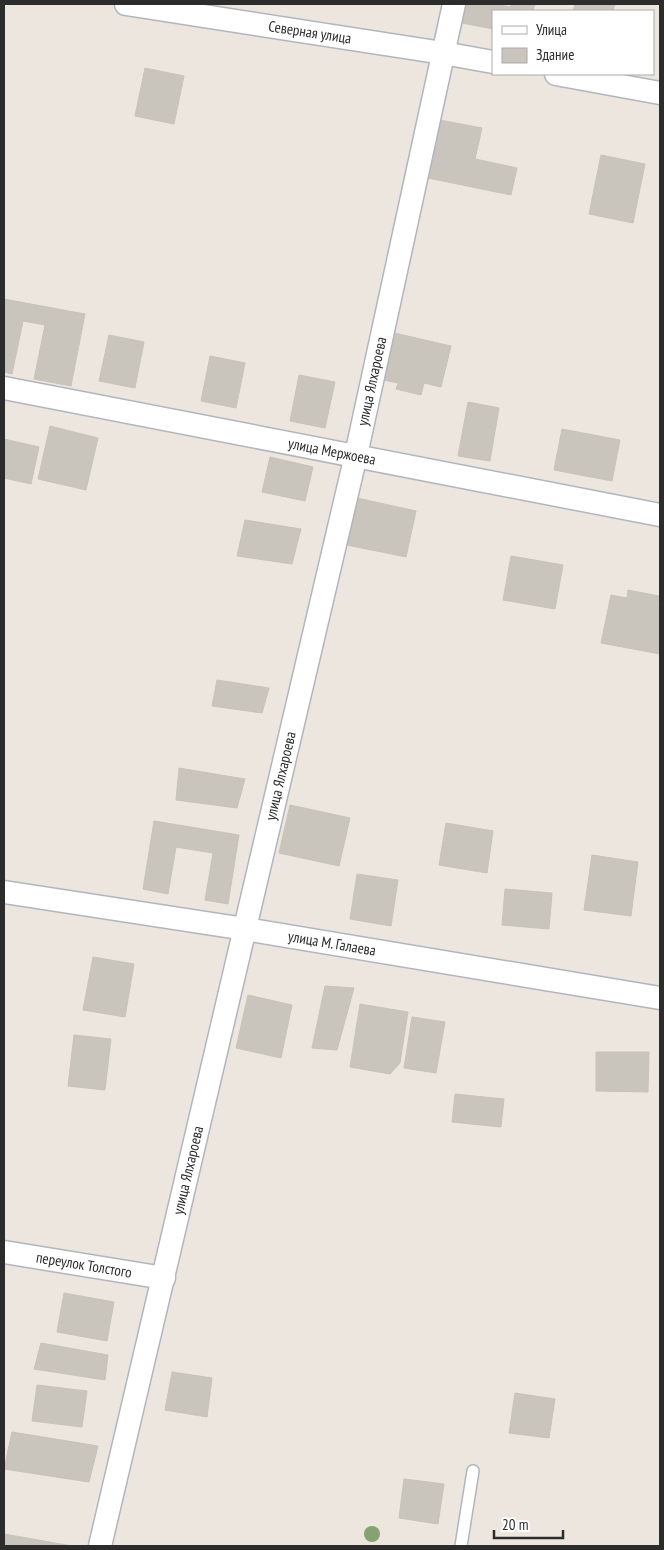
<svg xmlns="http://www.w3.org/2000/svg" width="664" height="1550" viewBox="0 0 664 1550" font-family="'PT Sans Narrow',sans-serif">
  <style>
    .building { fill: #c9c4bc; stroke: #c9c2b7 }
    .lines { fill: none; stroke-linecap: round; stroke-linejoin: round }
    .service-casing { stroke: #b2b5bf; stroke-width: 14 }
    .minor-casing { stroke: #b2b5bf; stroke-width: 25 }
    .service { stroke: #fff; stroke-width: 11 }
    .minor { stroke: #fff; stroke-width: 22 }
    .tree { fill: #84a272 }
    .labels { text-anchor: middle; stroke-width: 5; stroke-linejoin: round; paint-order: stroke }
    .street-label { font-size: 15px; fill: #2c2c2c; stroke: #fff }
  </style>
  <rect width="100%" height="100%" fill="#ede6de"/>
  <path class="building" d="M466 4H493L511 7V4H535L533 11H493V29L462 23Z
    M575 4H615L613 11H573Z
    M145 68 184 76 174 124 135 116Z
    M440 120 482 128 475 159 517 168 511 195 428 178Z
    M601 155 645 164 633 223 589 214Z
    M4 299 85 314 71 386 34 379 45 325 23 321 12 374 4 372Z
    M390 332 451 346 441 387 424 383 421 395 396 389 398 383 379 379Z
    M109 335 144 342 135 388 99 381Z
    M210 356 245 363 236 408 201 401Z
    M299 375 335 382 325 428 290 421Z
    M468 402 499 408 490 461 458 456Z
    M50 426 98 438 86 490 38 479Z
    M562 429 620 440 612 481 554 470Z
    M4 439 39 447 31 484 4 478Z
    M270 457 313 467 305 501 262 492Z
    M357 498 416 511 406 557 347 545Z
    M245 520 301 529 292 564 237 556Z
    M511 556 563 565 555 609 503 600Z
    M628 590 659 596 658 605 660 606V654L601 643 611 595 627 598Z
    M217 680 269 688 262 713 212 706Z
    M179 768 245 779 237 808 176 800Z
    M290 805 350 818 339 866 279 853Z
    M154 821 239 835 228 904 205 900 213 853 176 847 168 894 143 889Z
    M446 823 493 831 487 873 439 865Z
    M592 855 638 862 631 916 584 910Z
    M357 874 398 880 391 926 350 919Z
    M505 889 552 893 549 929 502 925Z
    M93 957 134 964 125 1017 83 1010Z
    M325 986 354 988 337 1050 312 1048Z
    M248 995 292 1005 281 1058 236 1048Z
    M360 1004 408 1012 400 1063 390 1074 350 1067Z
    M412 1017 445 1022 436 1073 404 1068Z
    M74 1035 111 1039 105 1090 68 1086Z
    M596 1052H649L648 1092 596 1091Z
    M455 1094 504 1099 501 1127 452 1122Z
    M64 1293 114 1302 107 1341 57 1332Z
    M41 1343 108 1355 105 1380 34 1369Z
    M172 1372 212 1378 207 1417 165 1410Z
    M37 1385 87 1391 82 1427 32 1421Z
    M515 1393 555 1399 549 1438 509 1433Z
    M12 1432 98 1446 89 1482 4 1469Z
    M404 1479 444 1484 438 1524 399 1518Z
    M4 1534 72 1546H4Z"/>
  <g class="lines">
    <defs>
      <path id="service" d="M461 1546 473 1471"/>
      <g id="minor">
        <path id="s1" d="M126 4 443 53 493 62"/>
        <path d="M556 74 660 93"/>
        <path id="s2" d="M4 388 660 515"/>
        <path id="s3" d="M4 892 245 929 660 998"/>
        <path id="s4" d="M4 1252 164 1278"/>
        <path id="s5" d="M100 1546 356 455 454 4"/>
      </g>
    </defs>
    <use href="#service" class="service-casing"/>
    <use href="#minor" class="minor-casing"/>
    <use href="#service" class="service"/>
    <use href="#minor" class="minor"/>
  </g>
  <circle class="tree" cx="372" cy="1534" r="8"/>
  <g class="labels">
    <g class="street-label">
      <text dy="5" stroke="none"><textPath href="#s1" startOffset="186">Северная улица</textPath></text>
      <text dy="5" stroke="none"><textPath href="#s5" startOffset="1196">улица Ялхароева</textPath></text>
      <text dy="5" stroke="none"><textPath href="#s2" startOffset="334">улица Мержоева</textPath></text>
      <text dy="5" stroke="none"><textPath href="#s5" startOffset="791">улица Ялхароева</textPath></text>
      <text dy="5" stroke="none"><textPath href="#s3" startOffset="332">улица М. Галаева</textPath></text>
      <text dy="5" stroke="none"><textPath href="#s5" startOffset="386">улица Ялхароева</textPath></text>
      <text dy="5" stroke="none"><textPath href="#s4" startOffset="81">переулок Толстого</textPath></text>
    </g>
  </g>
  <rect width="664" height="1550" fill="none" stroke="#2c2c2c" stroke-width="10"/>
  <rect x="492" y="10" width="162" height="65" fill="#ffffff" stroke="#ababab"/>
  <rect x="502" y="26" width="25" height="8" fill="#ffffff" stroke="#ababab"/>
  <text x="536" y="35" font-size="15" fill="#2c2c2c">Улица</text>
  <rect x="502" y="48" width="25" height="15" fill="#c9c4bc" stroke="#ababab"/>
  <text x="536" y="60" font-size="15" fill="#2c2c2c">Здание</text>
  <path d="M494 1530v8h69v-8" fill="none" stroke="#2c2c2c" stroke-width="2.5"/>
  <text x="502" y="1530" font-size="15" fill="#2c2c2c" stroke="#ffffff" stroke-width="4" paint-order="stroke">20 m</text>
</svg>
